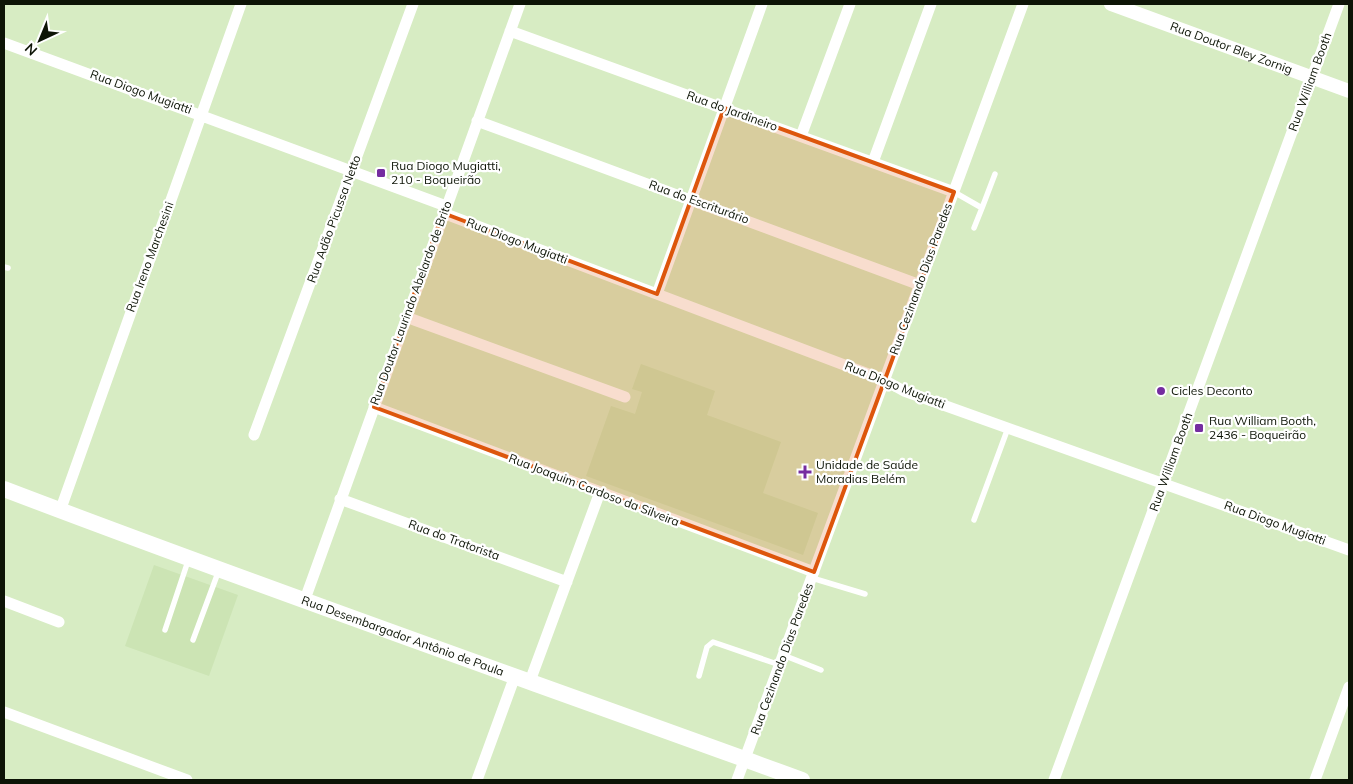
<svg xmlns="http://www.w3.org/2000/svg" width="1353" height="784" viewBox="0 0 1353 784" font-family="Mulish,sans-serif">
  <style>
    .built { fill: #cce4b4 }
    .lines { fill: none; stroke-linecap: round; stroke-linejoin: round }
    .service { stroke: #fff; stroke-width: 5.5 }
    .minor { stroke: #fff; stroke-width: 11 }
    .tertiary { stroke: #fff; stroke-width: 14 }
    .secondary { stroke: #fff; stroke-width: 16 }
    .marked { fill: #dd560c; fill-opacity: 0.2; stroke: #dd560c; stroke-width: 4; stroke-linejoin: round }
    .poi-dot { fill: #752da0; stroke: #fff; stroke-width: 2 }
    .labels { text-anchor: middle; stroke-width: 4.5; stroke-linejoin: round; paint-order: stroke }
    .street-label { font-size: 12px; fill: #0d1406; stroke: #fff }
    .poi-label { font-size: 12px; fill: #0d1406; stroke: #fff; text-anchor: start }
  </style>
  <rect width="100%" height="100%" fill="#d7ecc3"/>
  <path class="built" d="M641 364 715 391 707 415 781 442 763 493 818 513 803 555 586 476 611 406 635 414 642 392 632 389Z
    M154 565 238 595 209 676 125 646Z"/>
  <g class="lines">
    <path class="service" d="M954 192 982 208 974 228
      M982 208 995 174
      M4 267 8 268
      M974 520 1008 428
      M812 578 865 594
      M165 630 188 561
      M193 640 219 570
      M783 655 821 670
      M699 676 707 647 713 642 780 665"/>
    <path class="minor" d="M510 31 954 192
      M4 43 446 206
      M477 121 920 285
      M801 136 850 4
      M873 162 931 4
      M443 213 884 380 904 391 1349 550
      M657 294 762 4
      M406 317 625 397
      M374 407 814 572
      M254 435 413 4
      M340 499 567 582
      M60 511 241 4
      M4 601 59 622
      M304 602 520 4
      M530 681 600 492
      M4 712 187 780
      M477 780 515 676
      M737 780 1023 4
      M1054 780 1339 4
      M1315 780 1349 687"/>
    <path class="tertiary" id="s1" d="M1111 4 1349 91"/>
    <path class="secondary" id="s2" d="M4 489C268 590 536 683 802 780"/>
  </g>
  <path class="marked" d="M724 108 954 192 814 572 374 407 443 213 657 294Z"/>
  <g class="poi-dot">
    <rect x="376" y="168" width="10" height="10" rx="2.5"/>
    <circle cx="1161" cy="391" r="5"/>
    <rect x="1194" y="423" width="10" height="10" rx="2.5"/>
    <path d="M802.5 464.5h5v5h5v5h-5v5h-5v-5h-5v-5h5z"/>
  </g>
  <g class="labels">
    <g class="street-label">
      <text dy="4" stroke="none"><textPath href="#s1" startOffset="128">Rua Doutor Bley Zornig</textPath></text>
      <text transform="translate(1310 82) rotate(-70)" y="4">Rua William Booth</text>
      <text transform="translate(141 92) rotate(20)" y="4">Rua Diogo Mugiatti</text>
      <text transform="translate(732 111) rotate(20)" y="4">Rua do Jardineiro</text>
      <text transform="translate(699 202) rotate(20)" y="4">Rua do Escriturário</text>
      <text transform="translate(334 219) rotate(-70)" y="4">Rua Adão Picussa Netto</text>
      <text transform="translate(517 241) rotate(21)" y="4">Rua Diogo Mugiatti</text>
      <text transform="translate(150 257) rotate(-70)" y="4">Rua Ireno Marchesini</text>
      <text transform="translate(921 279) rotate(-70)" y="4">Rua Cezinando Dias Paredes</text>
      <text transform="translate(411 303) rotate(-70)" y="4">Rua Doutor Laurindo Abelardo de Brito</text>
      <text transform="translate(895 385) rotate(22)" y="4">Rua Diogo Mugiatti</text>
      <text transform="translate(1171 462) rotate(-70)" y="4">Rua William Booth</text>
      <text transform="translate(594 490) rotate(21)" y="4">Rua Joaquim Cardoso da Silveira</text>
      <text transform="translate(1275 523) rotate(20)" y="4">Rua Diogo Mugiatti</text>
      <text transform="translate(454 540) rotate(20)" y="4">Rua do Tratorista</text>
      <text dy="4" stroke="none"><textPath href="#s2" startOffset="425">Rua Desembargador Antônio de Paula</textPath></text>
      <text transform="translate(782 659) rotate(-70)" y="4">Rua Cezinando Dias Paredes</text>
    </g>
    <g class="poi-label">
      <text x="391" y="170">Rua Diogo Mugiatti,<tspan x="391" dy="14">210 - Boqueirão</tspan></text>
      <text x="1171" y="395">Cicles Deconto</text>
      <text x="1209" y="425">Rua William Booth,<tspan x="1209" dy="14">2436 - Boqueirão</tspan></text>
      <text x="816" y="469">Unidade de Saúde<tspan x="816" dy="14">Moradias Belém</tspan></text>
    </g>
  </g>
  <rect width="1353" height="784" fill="none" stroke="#0d1406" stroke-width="10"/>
  <g transform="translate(40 40) rotate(224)" stroke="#ffffff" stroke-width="4" paint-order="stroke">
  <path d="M0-4L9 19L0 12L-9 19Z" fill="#0d1406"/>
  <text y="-8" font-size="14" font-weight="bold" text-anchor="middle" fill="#0d1406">N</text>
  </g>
</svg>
